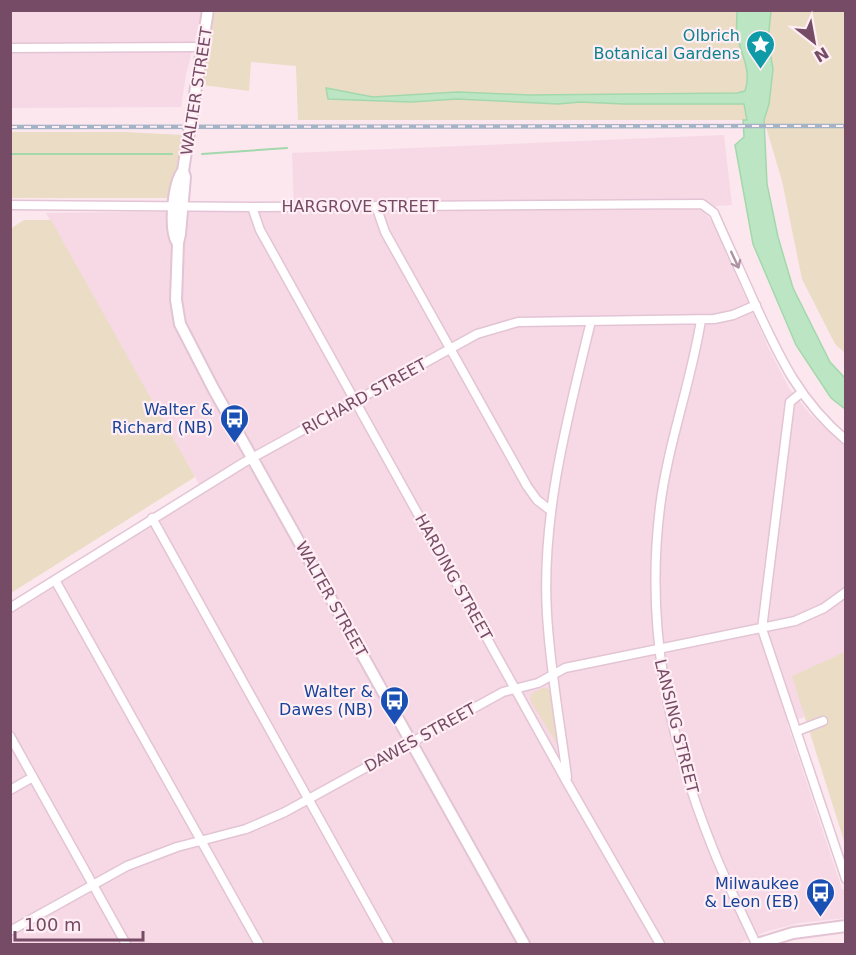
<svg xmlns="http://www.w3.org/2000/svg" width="856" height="955" viewBox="0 0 856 955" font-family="'DejaVu Sans',sans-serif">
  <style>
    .residential { fill: #f6d9e5 }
    .green { fill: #eadcc5 }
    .water { fill: #bce6c3; stroke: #a2d8ac; stroke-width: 1.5 }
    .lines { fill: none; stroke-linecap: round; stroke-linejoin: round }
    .stream { stroke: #a2d8ac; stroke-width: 2 }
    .minor-casing { stroke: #e3c4d4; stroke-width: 11 }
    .tertiary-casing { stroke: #e3c4d4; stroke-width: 14 }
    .minor { stroke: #fff; stroke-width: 8 }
    .tertiary { stroke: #fff; stroke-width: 10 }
    .rail-casing { stroke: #a5b3c6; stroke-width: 4.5 }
    .rail { stroke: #ffeef4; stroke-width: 2; stroke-dasharray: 7; stroke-linecap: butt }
    .oneway { stroke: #ad93a3 }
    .labels { text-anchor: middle; stroke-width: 4.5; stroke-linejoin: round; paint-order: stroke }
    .culture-label { font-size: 16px; fill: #0d838f; stroke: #ffeef4; text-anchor: end }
    .street-label { font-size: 16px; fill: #764b66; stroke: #ffeef4 }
    .transit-label { font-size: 16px; fill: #164399; stroke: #ffeef4; text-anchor: end }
  </style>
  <rect width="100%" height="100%" fill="#fce7ef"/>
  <path class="residential" d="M11 11H202L186 75 181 107 11 108Z
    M724 135 732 205 717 206 705 213 712 222 768 347 789 388 810 414 845 447V653L821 711 787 723 842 889H845V918L799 923 768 931 737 944H11V614L204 493 46 213 294 210 292 153Z"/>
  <path class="green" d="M215 11H845V353L835 344 802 279 782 181 764 120H298L296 66 251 62 249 91 203 85Z
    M11 132H125L183 135 173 192 167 198H11Z
    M24 220H51L195 477 11 593 10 229Z
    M845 652V844L792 676Z
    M542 688H547L550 691 557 744 530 700 531 694Z"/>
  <path class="water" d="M737 11H771L768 40 773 69 769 104 764 120 767 184 778 237 793 288 830 362 845 378V409L831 398 796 345 753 244 735 145 744 137 743 120H747L744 104H624L580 102 558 104 457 99 411 102 328 99 326 88 373 97 458 92 529 95 737 93 745 91C752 70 741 55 737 35 736 27 737 18 737 11Z"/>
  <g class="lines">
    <path class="stream" d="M10 154H172
      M202 154 287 148"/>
    <defs>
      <path id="minor" d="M10 48 201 47
        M10 205 252 207 702 204 714 213C727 243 741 272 754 302 779 356 799 401 846 440
        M376 206 385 232 527 486 537 500 550 510
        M252 207 260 230 568 784 660 944
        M701 320C691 383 668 443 660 507 645 627 668 737 713 849 726 882 742 913 756 944
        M801 393 790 402 762 629 846 879
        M152 518 389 944
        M55 580 259 944
        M10 608 243 463 477 334 518 322 714 319 733 315 756 305
        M797 731 823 721
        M10 736 126 944
        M567 777C560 723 550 668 547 614 541 515 568 416 591 321
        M10 790 33 777
        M10 931 127 866 177 847 246 829 285 812 503 692 538 683 565 668 795 621 824 608 846 592"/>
      <path id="tertiary" d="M208 10 183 171 185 177 180 234 178 243 176 300 180 324 213 388 524 944
        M177 242C169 229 173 183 183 171
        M757 944 793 933 846 926"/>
    </defs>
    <use href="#minor" class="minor-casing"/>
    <use href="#tertiary" class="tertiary-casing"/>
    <use href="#minor" class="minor"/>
    <use href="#tertiary" class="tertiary"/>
    <defs>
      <path id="rail" d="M10 127 846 126"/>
    </defs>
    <use href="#rail" class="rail-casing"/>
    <use href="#rail" class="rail"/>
  </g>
  <defs><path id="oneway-shaft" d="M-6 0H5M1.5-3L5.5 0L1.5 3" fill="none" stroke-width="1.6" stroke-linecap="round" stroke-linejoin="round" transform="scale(1.5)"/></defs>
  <use class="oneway" href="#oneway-shaft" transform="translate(735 260) rotate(65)"/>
  <defs>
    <symbol id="sight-pin" viewBox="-11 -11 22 30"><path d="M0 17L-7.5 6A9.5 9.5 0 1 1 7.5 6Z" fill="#0f9aa8" stroke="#ffeef4"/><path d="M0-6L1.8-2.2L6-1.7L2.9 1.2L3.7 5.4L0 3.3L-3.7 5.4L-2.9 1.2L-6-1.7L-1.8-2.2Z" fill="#fff"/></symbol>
    <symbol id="bus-pin" viewBox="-11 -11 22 30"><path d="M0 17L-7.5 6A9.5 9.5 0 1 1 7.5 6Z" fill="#1a4fb4" stroke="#ffeef4"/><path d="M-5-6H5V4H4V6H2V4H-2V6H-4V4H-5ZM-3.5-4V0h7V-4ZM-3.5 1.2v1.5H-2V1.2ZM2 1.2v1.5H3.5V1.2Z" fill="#fff"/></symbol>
  </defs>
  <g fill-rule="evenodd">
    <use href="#sight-pin" x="744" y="28" width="33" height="45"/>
    <use href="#bus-pin" x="218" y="402" width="33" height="45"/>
    <use href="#bus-pin" x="378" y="684" width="33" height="45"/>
    <use href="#bus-pin" x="804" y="876" width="33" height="45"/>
  </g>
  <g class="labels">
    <g class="culture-label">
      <text x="740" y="41">Olbrich<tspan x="740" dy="18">Botanical Gardens</tspan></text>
    </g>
    <g class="street-label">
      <text transform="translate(196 91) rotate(-81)" y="6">WALTER STREET</text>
      <text x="360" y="212">HARGROVE STREET</text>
      <text transform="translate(364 396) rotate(-29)" y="6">RICHARD STREET</text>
      <text transform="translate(454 577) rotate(61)" y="6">HARDING STREET</text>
      <text transform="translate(332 599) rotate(61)" y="6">WALTER STREET</text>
      <text transform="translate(677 726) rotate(76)" y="6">LANSING STREET</text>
      <text transform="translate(420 737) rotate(-29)" y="6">DAWES STREET</text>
    </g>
    <g class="transit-label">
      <text x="213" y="415">Walter &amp;<tspan x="213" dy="18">Richard (NB)</tspan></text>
      <text x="373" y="697">Walter &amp;<tspan x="373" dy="18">Dawes (NB)</tspan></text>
      <text x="799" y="889">Milwaukee<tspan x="799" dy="18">&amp; Leon (EB)</tspan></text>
    </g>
  </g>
  <rect width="856" height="955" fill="none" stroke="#764b66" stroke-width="24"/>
  <g transform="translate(814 42) rotate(149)" stroke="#ffeef4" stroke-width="4.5" paint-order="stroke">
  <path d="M0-4.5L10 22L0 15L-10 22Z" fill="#764b66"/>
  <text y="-9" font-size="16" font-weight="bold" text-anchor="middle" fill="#764b66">N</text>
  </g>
  <path d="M15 931v9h128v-9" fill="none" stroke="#764b66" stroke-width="3"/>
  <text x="24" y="931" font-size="18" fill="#764b66" stroke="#ffeef4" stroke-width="4.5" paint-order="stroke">100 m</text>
</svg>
